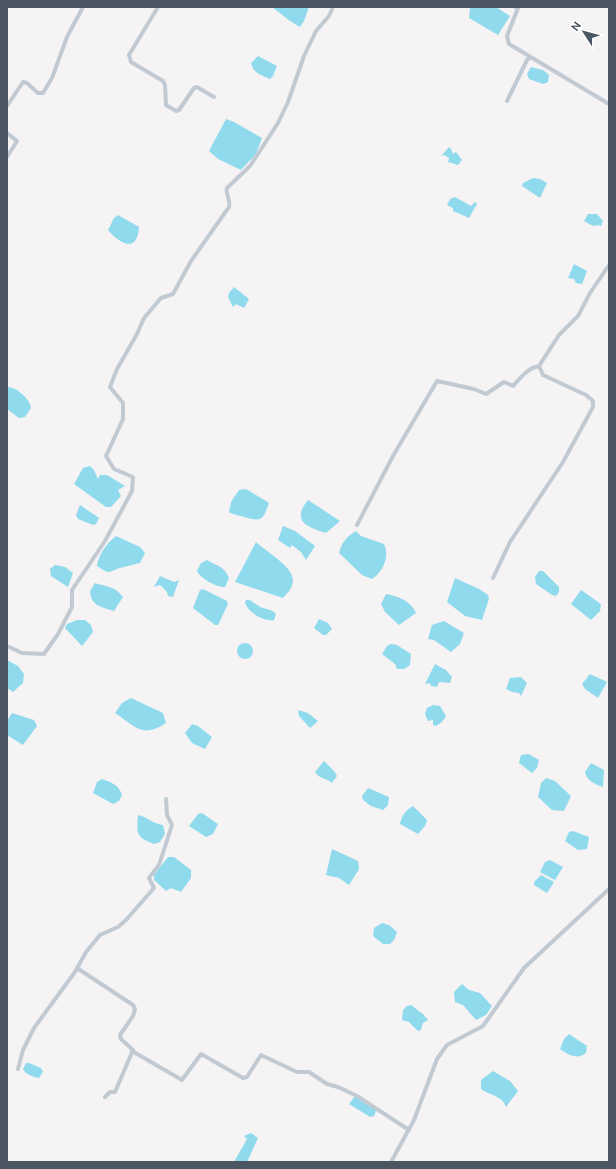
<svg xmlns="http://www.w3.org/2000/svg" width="616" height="1169" viewBox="0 0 616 1169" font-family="'DM Sans',sans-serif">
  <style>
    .water { fill: #90daee }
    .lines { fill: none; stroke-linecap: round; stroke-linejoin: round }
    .minor { stroke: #c1cad2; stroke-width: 4 }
  </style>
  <rect width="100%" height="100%" fill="#f5f3f3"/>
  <path class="water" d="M272 7H309L304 21 300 27 290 21Z
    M470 7H496L510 16 498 35 469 18Z
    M258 56 277 66 273 76 270 79C261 75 253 73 251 63Z
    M531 67 543 70 549 75 548 82 543 84 529 79 527 74Z
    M226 119 234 122 262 138 256 154 241 170 218 159 209 151Z
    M449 147 451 149 453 154 456 152 462 160 458 165 448 162 449 158 444 155 441 156Z
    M533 178 540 179 547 183 540 198 522 186 523 183Z
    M455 197 471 206 475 202 477 204 469 218 453 211V208L447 205 450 199Z
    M588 214H597L603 221 601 226 598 225 593 226 584 221Z
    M118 215 139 227C137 254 120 244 108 230L114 218Z
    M574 264 587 271 582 284 576 283 574 279 568 278Z
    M234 287 249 299 244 308 236 304 233 307 228 297 229 293Z
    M7 387C17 387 30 399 31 408L25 417 19 418 7 409Z
    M90 466 94 470 98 479 100 475H107L125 486 118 490 121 496 111 507H106L74 484 83 468Z
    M246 489 269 503C263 520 262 522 244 517 238 515 234 515 229 512L231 502 239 490Z
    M308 500 340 521 326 533C307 527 291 521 308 500Z
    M80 505 99 518 96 524 93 525 78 519 76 515Z
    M283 526 295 531 315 546 306 560 301 552 292 545 290 548 278 540Z
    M356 531 361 536 384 544C390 557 383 572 372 579L362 575 339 553C342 542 346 537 356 531Z
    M116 536 140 547 145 553 140 563C133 565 127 566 120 568 107 572 111 575 97 566 98 555 107 543 116 536Z
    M256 542C266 552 299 569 292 585 291 590 286 594 283 598L235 582Z
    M207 560C217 566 224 566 229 578L225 587C216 587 201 579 197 571L201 563Z
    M55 565 65 567 73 573 68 587 51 576 50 569Z
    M539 571H543L559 587V592L556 596 552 595 536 584 535 577Z
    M160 576 174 582 179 580 173 597 168 596 167 592 160 585 154 587Z
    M455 578 479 589 488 595 489 599 482 620 465 616 447 602Z
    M95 583C107 587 115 586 123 597L114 611C101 607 91 606 90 591Z
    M203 589 227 601 228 604 218 625H215L193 608 200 590Z
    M581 590 601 604 600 611 591 620 571 604Z
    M386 594C398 596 411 601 416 613L399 625 385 612 381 604Z
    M246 600H250L260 607 273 611 276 614 274 620C264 622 249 613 245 603Z
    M319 619 328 623 332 629 326 635H323L314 628Z
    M77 620H85L91 625 93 632 82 646 65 628 67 624Z
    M444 621 464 633 460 644 451 652 434 640 428 639 432 625Z
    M237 651a8 8 0 1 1 16 0a8 8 0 1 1-16 0Z
    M391 644 397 645 411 654 410 665 404 669H397L395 664 382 654 387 646Z
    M7 660 18 666 24 674 23 683 13 692 7 688Z
    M435 664 446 670 452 677 450 683 439 682 437 687 431 686 430 683 425 684Z
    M590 674 607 682 598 698 585 689 582 684Z
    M521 677 527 683 521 696 519 693 512 692 506 689 510 678Z
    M131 698 163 713 166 723C142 739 135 726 115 713L122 703Z
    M433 705 440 706 446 716 442 722 436 726 433 725V720L428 721 425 714 427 708Z
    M298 710 308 713 318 721 310 728 299 716Z
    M12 713 34 720 37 726 23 745 7 735V721Z
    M192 724 198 726 212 737 205 749 192 743 185 733Z
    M529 754 539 760 537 768 532 773 519 763 521 755Z
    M324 761 335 772 337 776 332 783C327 778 319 779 315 772Z
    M591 763 604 770 603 787C596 785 586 780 585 772Z
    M546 778 555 781 571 796 564 811 552 810 538 797 541 783Z
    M102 779C111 782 119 785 122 795L119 801 113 804 93 793 97 782Z
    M368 788 389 797 388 805 383 810 371 806 363 800 362 796Z
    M413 806 427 820 425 826 418 834 400 824C402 815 406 810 413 806Z
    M202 813 218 824 213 834 206 837 189 826 198 814Z
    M138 815C148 817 153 824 163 825L165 834 160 842 154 844C135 836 137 834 138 815Z
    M573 831 589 837 587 849 578 850 565 841 569 832Z
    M332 849 358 861 359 869 349 885 339 878 326 875Z
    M168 857H174L191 870V878L181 892 171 888 166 891 154 880V875Z
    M550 860 563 867 555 880 540 872 545 862Z
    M541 875 554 882 547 893 534 885V882Z
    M382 923 389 925 397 932 394 940 390 944H383L373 936 374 928Z
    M462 984 469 990 480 993 492 1006 486 1015 476 1020 463 1005 455 1002 454 992Z
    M411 1005 423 1014 428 1020 423 1023 421 1030 418 1031 409 1022 402 1020 403 1010 407 1006Z
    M569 1034 587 1046 586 1053C578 1060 568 1055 560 1049L564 1039Z
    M26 1063H29L41 1068 43 1072 39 1078C33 1077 25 1074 23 1069Z
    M493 1071 510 1081 518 1091 506 1107C502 1095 490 1096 481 1089V1080Z
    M355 1096 376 1110 374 1116 370 1117 349 1104Z
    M251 1133 258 1138 247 1162H234L247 1139 244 1136Z"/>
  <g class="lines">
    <path class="minor" d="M158 7 129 55 131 62 163 81 165 85 166 105 176 111 179 110 194 88 197 87 214 97
      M515 7 518 8 507 36 509 44 609 104
      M507 101 527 60 530 58
      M7 106 23 82 27 83 38 93H43L52 78 67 37 83 7
      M7 133 17 141 7 157
      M357 525 393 456 437 381 474 389 486 394 504 382 513 386C521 377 528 368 539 366
      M493 578 510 542 563 462 593 407V401L586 395 543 375 539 366 559 335 578 316 590 293 609 265
      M7 646 22 653 44 654 58 634 72 607V590L105 541 132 491 133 477 114 469 106 456 123 419V403L110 387 117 369 137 334 144 318 161 298 173 294 191 261 229 207C231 200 225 194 227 188L250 166 278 123 288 102 304 56 316 31 329 16 333 7
      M77 968 133 1005 135 1009 133 1016 120 1035 121 1039 133 1050 115 1092H110L105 1097
      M132 1051 182 1080 201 1054 243 1078 247 1077 261 1055 297 1072H309L327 1084 338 1087 357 1096 409 1130
      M18 1069 23 1050 34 1028 75 972 86 952 100 935 118 927 126 920 154 888 149 878 159 865 172 825 167 815 166 799
      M391 1162 414 1120 437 1059 447 1045 483 1026 524 968 609 889"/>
  </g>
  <rect width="616" height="1169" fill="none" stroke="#4a5661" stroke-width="16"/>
  <g transform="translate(584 32) rotate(306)" stroke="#ffffff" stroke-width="3" paint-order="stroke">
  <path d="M0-3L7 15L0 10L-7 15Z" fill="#4a5661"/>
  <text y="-6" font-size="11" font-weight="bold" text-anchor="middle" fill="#4a5661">N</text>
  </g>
</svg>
